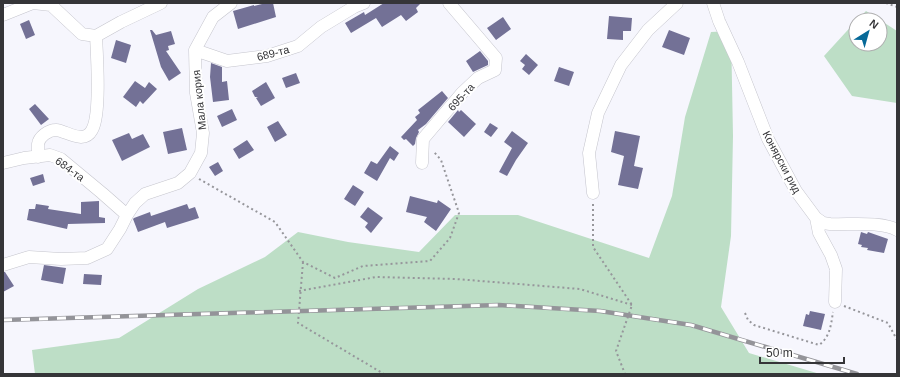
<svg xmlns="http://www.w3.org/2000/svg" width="900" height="377" viewBox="0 0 900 377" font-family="Helvetica,sans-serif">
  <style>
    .green { fill: #bddec6 }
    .building { fill: #737196 }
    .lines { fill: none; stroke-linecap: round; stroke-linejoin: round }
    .minor-casing { stroke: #c5c5cd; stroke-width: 13 }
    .path { stroke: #96969b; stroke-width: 2; stroke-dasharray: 2 3; stroke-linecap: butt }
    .minor { stroke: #fff; stroke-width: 12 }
    .rail-casing { stroke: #949499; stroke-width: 4.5 }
    .rail { stroke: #fff; stroke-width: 3; stroke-dasharray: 9; stroke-linecap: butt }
    .labels { text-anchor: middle; stroke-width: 4; stroke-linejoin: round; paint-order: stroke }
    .street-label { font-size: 11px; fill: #353538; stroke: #fff }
  </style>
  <rect width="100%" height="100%" fill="#f6f6fd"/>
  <path class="green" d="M866 11 880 20H857Z
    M880 20 897 31V103L852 96 824 56 856 21V44H880Z
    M731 31 733 136 731 236 721 307 749 353 820 374H35L32 350 119 338 198 289 265 257 298 232 348 242 419 252 455 215H518L649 258 672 196 685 117 711 32Z"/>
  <path class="building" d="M266 3H273L276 17 238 29 233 11 254 5V6Z
    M384 3H421L416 8 418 12 406 21 401 15 382 27 376 18 351 33 345 23 364 12 365 15Z
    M609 16 632 18 631 31H623V40L607 39Z
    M503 17 511 29 496 40 487 28Z
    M29 20 35 35 26 39 20 24Z
    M150 30H152L156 35 171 31 175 44 168 46 169 50 166 51 181 73 169 81 161 67Z
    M669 30 690 38 684 55 662 47Z
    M116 40 131 45 126 63 111 58Z
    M480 51 488 61V65L473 72 466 61Z
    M526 54 538 65 529 75 522 69 525 65 520 61Z
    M211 63 222 67V82L227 81 229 100 213 102 210 77Z
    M559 67 574 72 569 86 554 81Z
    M296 73 300 83 286 88 282 78Z
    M135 81 145 88 149 82 157 89 143 104 140 101 136 107 123 97Z
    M266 82 275 98 261 106 256 98 258 97H255L252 91Z
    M442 91 448 98 426 124 418 130 419 132 416 138 415 144 413 146 406 139 404 140 401 137 417 120 415 117 420 113 418 110Z
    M35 104 49 119 41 125 29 109Z
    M232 109 237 120 222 127 217 116Z
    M458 110 459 112 461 110 476 124 464 137 448 122Z
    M278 121 287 135 275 142 267 127Z
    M490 123 498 128 491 137 484 132Z
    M182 128 187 150 168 154 163 132Z
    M512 131 528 143 516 160 507 176 499 172 512 148 504 142Z
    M615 131 640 136 634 166 643 168 638 189 618 185 624 156 611 152Z
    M129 133 132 139 143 134 150 147 122 161 112 140Z
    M247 140 254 150 239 159 233 149Z
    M390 146 399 153 394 161 390 158 377 181 364 173 371 161 377 164Z
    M218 162 223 171 215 176 209 167Z
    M43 174 45 182 33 186 30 178Z
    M353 185 364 192 355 206 344 199Z
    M410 196 437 203 438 200 451 209 436 231 424 222 427 217 406 212Z
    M99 201V217L105 218V223L68 224 67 229 27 220 29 209H35L36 204 49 206 48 209 81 214V202Z
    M187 204 189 209 195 207 199 218 167 228 165 222 138 232 133 219 134 218 150 212 151 216Z
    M368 207 383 218 371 233 365 227 368 223 360 217Z
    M861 232 867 234 868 232 888 239 884 253 867 250 868 248 861 247 862 245 858 244Z
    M44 265 66 268 63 284 41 280Z
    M3 272H5L14 286 3 292Z
    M84 274 102 275 101 285 83 284Z
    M810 311 825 314 821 330 803 326 806 314 809 315Z"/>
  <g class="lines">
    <defs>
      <path id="minor" d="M713 3 719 21 738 62 768 139 796 191 816 218 823 223 830 224C848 225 882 221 897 230
        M3 15 33 3 51 5 82 34 96 36 121 22 161 3
        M195 50 227 61 267 56 298 46 321 27 354 7 364 3
        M38 157C38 153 38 148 38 144 39 137 48 130 56 130 67 131 84 145 92 130 101 115 97 55 96 36
        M3 163 24 158 50 155 61 159 102 193 127 215
        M422 163 423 139 462 93 478 78 495 70 496 58 449 3
        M593 193 589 153 598 113 621 65 648 30 677 3
        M816 218 819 233 831 255 836 269 835 302
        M3 265 29 257 61 259 87 258 107 249 120 229 127 215 135 203 145 194 178 183 190 173 201 153 203 133 196 93 195 50 213 17 231 3"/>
    </defs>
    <use href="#minor" class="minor-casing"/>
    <path class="path" d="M886 3 897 7
      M199 179 275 222 303 262 335 278 363 266 430 261 450 238 459 213 441 160 434 152
      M593 204V247L632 305 616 351 625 374
      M303 262 298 323 384 374
      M299 291 376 277 456 279 580 289 632 305
      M844 306 888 323 897 340
      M745 313 748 320 754 325 819 345C830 337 831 325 833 312"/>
    <use href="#minor" class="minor"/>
    <defs>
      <path id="rail" d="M3 320 499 305 600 311 691 325 857 374"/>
    </defs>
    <use href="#rail" class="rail-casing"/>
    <use href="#rail" class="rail"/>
  </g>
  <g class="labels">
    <g class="street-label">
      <text transform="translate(273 53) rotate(-14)" y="4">689-та</text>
      <text transform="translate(461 97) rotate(-47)" y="4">695-та</text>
      <text transform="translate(199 100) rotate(-96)" y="4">Мала кория</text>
      <text transform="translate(782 162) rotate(62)" y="4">Конярски рид</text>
      <text transform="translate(70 169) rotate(36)" y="4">684-та</text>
    </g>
  </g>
  <rect width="900" height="377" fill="none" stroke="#353538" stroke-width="8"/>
  <g transform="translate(868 32) rotate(37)"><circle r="19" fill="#ffffff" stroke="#aeaeaf"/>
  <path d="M0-3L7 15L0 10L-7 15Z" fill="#066998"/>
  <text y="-6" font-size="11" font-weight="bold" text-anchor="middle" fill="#353538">N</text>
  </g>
  <path d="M760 357v6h84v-6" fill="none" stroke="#353538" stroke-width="2"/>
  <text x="766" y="357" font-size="12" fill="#353538" stroke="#ffffff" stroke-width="3" paint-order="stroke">50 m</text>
</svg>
